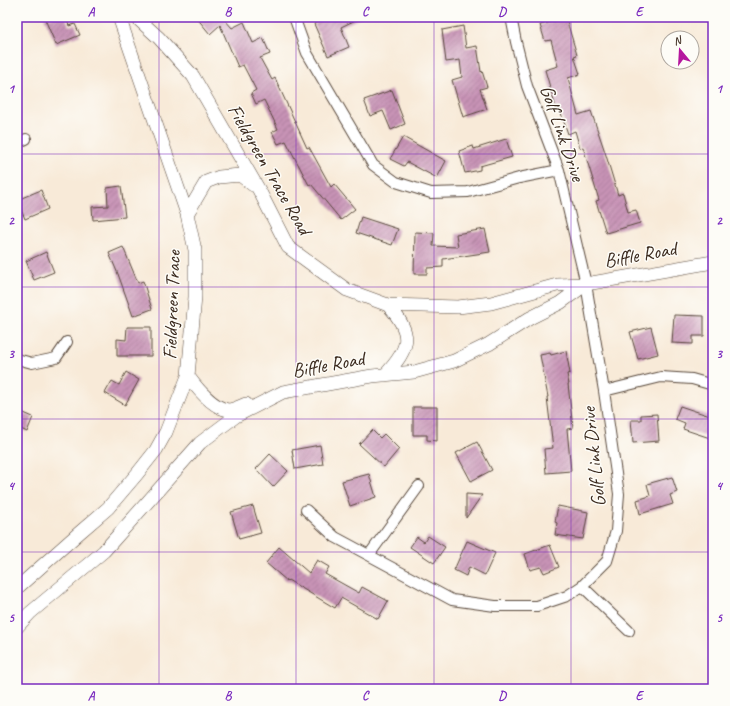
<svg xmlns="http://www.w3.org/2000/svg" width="730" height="706" viewBox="0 0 730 706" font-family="Caveat,sans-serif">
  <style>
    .building { fill: url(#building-hatch) }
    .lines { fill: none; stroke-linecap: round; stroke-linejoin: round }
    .minor-casing { stroke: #57473a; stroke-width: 12 }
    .tertiary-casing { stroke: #57473a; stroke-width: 14 }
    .minor { stroke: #fff; stroke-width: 10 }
    .tertiary { stroke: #fff; stroke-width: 13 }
    .grid { fill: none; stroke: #7b2cbf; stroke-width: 1; stroke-opacity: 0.55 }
    .labels { text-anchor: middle; stroke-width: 3; stroke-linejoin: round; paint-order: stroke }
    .street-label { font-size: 20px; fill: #3b2a1e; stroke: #fdfcf7 }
    .neatline { fill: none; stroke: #7b2cbf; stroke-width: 1.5 }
    .grid-label { font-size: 13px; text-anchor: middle; font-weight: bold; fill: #7b2cbf }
  </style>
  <defs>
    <pattern id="building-hatch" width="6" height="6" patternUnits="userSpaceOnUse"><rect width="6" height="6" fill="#c793b6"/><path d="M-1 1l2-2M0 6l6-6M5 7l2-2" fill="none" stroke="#a37893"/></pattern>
  </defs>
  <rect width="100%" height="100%" fill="#fdfcf7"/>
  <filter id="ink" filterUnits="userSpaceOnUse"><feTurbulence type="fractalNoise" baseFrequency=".025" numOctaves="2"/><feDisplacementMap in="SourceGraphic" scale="8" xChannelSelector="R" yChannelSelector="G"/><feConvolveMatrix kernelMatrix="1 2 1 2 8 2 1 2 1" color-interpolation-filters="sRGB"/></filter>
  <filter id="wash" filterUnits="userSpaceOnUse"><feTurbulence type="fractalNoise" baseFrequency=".012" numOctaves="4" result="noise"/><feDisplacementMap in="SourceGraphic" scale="16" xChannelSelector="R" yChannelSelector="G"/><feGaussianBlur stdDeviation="0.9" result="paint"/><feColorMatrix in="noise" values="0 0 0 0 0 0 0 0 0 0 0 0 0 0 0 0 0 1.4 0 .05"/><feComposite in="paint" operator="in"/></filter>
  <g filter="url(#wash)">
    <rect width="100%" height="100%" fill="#f8ead8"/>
    <g id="blocks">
      <path class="building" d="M44 17H66L69 26 75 24 80 35 56 45Z
        M196 17H229L225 20 232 28 244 22 253 43 263 38 270 54 260 58 272 80 275 78 307 148 309 147 331 187 334 184 355 209 341 220 311 184 309 185 286 141 278 144 272 132 278 129 264 100 256 104 251 93 256 90 243 65 238 67 220 25 210 34Z
        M330 17H362L341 27 349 47 328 56 314 24Z
        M566 18 577 55 574 56 580 74 568 78 578 115 591 111 605 152 618 195 623 193 628 212 636 210 640 223 606 233 596 201 599 200 583 147 580 148 575 131 568 134 559 107 556 108 545 70 558 66 551 40 545 41 540 25Z
        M463 26 466 48 477 46 481 72 482 71 487 87 480 89 487 109 463 117 452 80 462 77 460 60 446 62 442 30Z
        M392 90 405 124 391 130 383 111 370 116 364 100Z
        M403 137 446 161 437 178 407 162 404 166 390 159Z
        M506 139 512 157 480 166V170L465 173 459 151 473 146 474 149Z
        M121 186 125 217 93 220 92 207 108 206 107 188Z
        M41 190 48 209 25 219 17 200Z
        M361 217 398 229 392 245 356 233Z
        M485 229 490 252 443 259V267L427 268V274H414L415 232 434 233 433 246 458 247 456 234Z
        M123 247 138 283 143 281 152 309 133 316 118 274 109 253Z
        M46 252 54 272 34 280 26 261Z
        M674 315 704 316V336H693V344L672 343Z
        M127 327H151V356H117V339L126 340Z
        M651 327 658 354 638 359 630 332Z
        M566 351 570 373 567 374 569 384H568L573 428 567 429 571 471 546 473 544 449 553 448 547 397H548L540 355 550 353 551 355Z
        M126 372 139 380 125 405 105 393 112 381 119 385Z
        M680 406 713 417V429L710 438 683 429 685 423 675 419Z
        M413 407H437V441L427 440V435H413Z
        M17 410 33 417 27 432 17 427Z
        M657 414 659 441 633 443 631 420H641V415Z
        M372 430 380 438 384 434 399 449 384 467 359 444Z
        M477 442 492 470 471 481 456 453Z
        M320 445 323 464 295 469 292 450Z
        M270 454 288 471 273 487 256 469Z
        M369 474 376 497 350 506 342 481Z
        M672 477 677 492 670 495 673 504 640 514 637 500 650 496 647 484Z
        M466 494 482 495 466 518Z
        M253 506 261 533 239 539 231 512Z
        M558 506 588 512 583 539 555 535 557 523 555 522Z
        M428 536 445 547 434 563 410 547 417 537 424 542Z
        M467 541 495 553 485 575 469 567 466 576 454 570Z
        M550 545 559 567 544 573 541 567 530 570 525 554Z
        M279 547 309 573 317 560 329 567 325 574 359 593 362 587 388 601 378 619 341 598 335 608 288 580 287 581 266 563Z"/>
    </g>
  </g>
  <g filter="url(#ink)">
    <use href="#blocks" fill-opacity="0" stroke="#57473a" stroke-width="1"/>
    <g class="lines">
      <defs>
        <path id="minor" d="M294 17 307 53 373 165 396 182 431 193 468 192 519 178 559 170
          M17 143 26 139
          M17 359 32 363 56 358 67 342
          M604 391 661 377 692 379 713 385
          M306 510 335 537 452 600 495 606H537L567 596 582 586 607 561 616 531 619 494 604 391 586 284 559 170 527 86 516 42 511 17
          M369 555 419 486
          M582 586 629 631"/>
        <path id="tertiary" d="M136 17 159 38 193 76 259 190 288 247 347 290 388 305 458 307 491 303 557 285 586 284
          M187 214 206 182 219 177 240 175 253 185
          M385 375C410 348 414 334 388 305
          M188 376C196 387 213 408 228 410 233 410 241 406 246 404
          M17 588 79 533 108 508 137 474 156 450 166 432 188 376 195 297V250L187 214 119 17
          M17 627 30 613 104 551 200 443 236 416 283 392 372 376 414 372 454 361 489 344 530 318 560 303 586 284 713 262"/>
      </defs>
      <use href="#minor" class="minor-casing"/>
      <use href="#tertiary" class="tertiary-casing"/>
      <use href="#minor" class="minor"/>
      <use href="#tertiary" class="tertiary"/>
    </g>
  </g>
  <path class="grid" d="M159 17V689M296 17V689M434 17V689M571 17V689M17 154H713M17 287H713M17 419H713M17 552H713"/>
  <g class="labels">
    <g class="street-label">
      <text transform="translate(563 133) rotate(71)" y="7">Golf Link Drive</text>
      <text transform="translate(270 169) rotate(60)" y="7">Fieldgreen Trace Road</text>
      <text transform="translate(640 254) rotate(-10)" y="7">Biffle Road</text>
      <text transform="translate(171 305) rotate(-88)" y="7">Fieldgreen Trace</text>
      <text transform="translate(328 364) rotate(-10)" y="7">Biffle Road</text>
      <text transform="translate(593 457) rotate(-96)" y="7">Golf Link Drive</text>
    </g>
  </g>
  <rect width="730" height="706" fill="none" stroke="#fdfcf7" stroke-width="44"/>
  <g transform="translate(680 50) rotate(342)"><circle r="19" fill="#fdfcf7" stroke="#afa8a0"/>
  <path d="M0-3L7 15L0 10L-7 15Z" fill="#b5179e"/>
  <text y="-6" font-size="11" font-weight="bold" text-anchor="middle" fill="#3b2a1e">N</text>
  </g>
  <rect x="22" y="22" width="686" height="662" class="neatline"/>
  <g class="grid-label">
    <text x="91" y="16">A</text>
    <text x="228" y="16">B</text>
    <text x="365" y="16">C</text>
    <text x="502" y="16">D</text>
    <text x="639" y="16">E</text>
    <text x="11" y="93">1</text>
    <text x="719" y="93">1</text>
    <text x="11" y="225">2</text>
    <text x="719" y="225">2</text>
    <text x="11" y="358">3</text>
    <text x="719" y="358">3</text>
    <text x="11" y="490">4</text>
    <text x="719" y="490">4</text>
    <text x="11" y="622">5</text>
    <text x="719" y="622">5</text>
    <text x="91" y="700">A</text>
    <text x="228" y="700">B</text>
    <text x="365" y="700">C</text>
    <text x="502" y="700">D</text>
    <text x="639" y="700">E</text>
  </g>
</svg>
